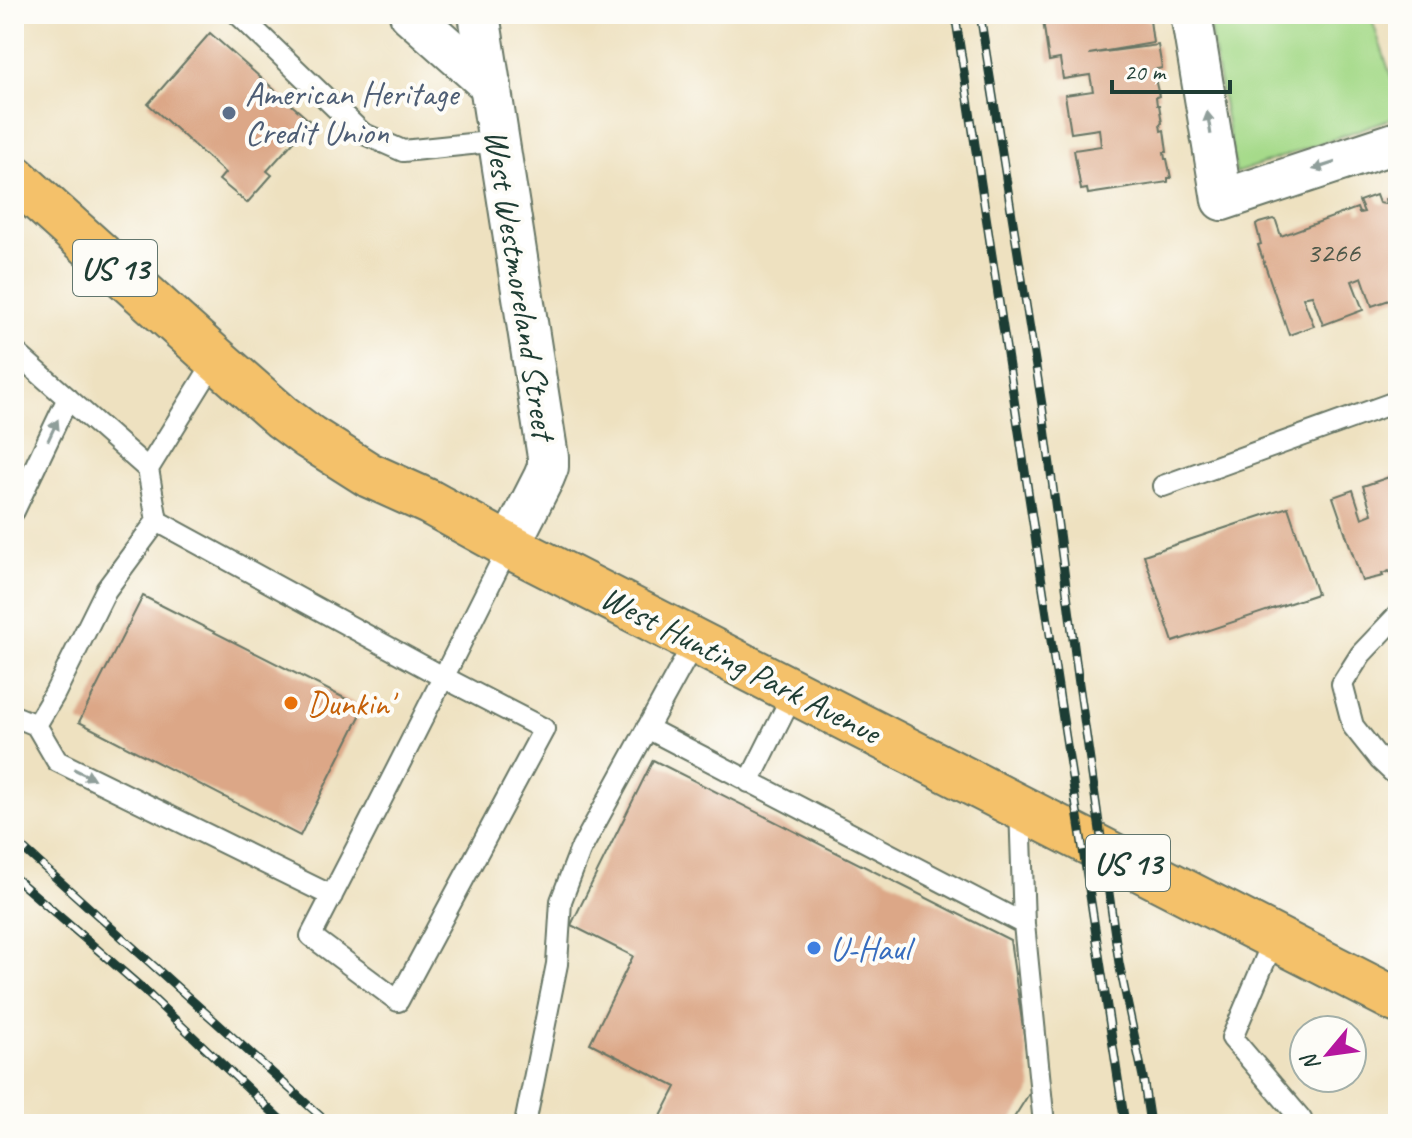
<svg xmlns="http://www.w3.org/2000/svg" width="1412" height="1138" viewBox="0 0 1412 1138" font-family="Caveat,sans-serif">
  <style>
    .green { fill: #a6da8a; stroke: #628c5f; stroke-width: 2 }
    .building { fill: #dca787 }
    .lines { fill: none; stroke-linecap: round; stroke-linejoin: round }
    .service-casing { stroke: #677665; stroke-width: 24 }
    .minor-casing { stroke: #677665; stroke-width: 44 }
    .primary-casing { stroke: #677665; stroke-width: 48 }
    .service { stroke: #fff; stroke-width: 20 }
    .minor { stroke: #fff; stroke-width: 40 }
    .primary { stroke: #f4c16a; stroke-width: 44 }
    .rail-casing { stroke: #1f3d34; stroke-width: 9 }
    .rail { stroke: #fdfcf7; stroke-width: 6; stroke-dasharray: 18; stroke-linecap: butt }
    .oneway { fill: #8f9e9a }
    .service-dot { fill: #5c6f8a; stroke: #fdfcf7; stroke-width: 3 }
    .food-dot { fill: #e8710a; stroke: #fdfcf7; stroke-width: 3 }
    .shop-dot { fill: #3f7fe0; stroke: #fdfcf7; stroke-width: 3 }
    .labels { text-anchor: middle; stroke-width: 8; stroke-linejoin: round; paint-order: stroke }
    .number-label { font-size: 30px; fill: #4e5849 }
    .shield { fill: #fdfcf7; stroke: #62766e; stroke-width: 2 }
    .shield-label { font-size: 32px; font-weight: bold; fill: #1f3d34 }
    .service-label { font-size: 34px; fill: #4e5e75; stroke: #fdfcf7; text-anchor: start }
    .street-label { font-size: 34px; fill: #1f3d34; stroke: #fdfcf7 }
    .food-label { font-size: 34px; fill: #c56008; stroke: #fdfcf7; text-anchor: start }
    .shop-label { font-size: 34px; fill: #366cbe; stroke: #fdfcf7; text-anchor: start }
  </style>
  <rect width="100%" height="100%" fill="#fdfcf7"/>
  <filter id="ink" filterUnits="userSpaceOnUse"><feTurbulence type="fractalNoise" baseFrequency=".0125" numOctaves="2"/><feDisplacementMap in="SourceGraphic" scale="16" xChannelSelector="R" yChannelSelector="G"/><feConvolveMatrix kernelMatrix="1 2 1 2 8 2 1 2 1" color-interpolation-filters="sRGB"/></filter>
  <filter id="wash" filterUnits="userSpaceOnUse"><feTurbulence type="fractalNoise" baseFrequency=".006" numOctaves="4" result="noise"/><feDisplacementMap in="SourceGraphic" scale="32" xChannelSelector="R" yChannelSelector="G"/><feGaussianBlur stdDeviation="1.8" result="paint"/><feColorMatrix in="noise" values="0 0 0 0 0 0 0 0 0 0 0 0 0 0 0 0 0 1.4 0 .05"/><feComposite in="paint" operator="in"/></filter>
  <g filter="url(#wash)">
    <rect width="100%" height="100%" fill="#eee1c0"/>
    <path class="green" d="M1207 14H1370L1398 97V116L1236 173Z"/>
    <g id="blocks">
      <path class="building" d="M1042 14H1144L1145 20H1150L1153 43 1089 54 1158 45 1162 68 1153 70 1159 96 1156 97 1157 105H1159L1162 123 1160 124 1161 131 1164 130 1167 152H1164L1165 159H1167L1171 178H1168V182L1088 194 1087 189 1081 190 1074 150 1101 146 1100 137 1099 129 1071 133 1065 95 1093 91 1090 75 1063 79 1060 59 1049 61Z
        M210 33 311 122 267 171 272 175 247 203 219 180 225 173 148 104Z
        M1398 194V297L1372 306 1362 277 1352 281 1363 310 1323 325 1312 295 1307 296 1303 298 1314 326 1289 335 1258 245 1261 244 1256 225 1259 223 1273 219 1276 221 1281 236 1357 208 1359 213 1364 212 1359 201 1376 195 1379 203 1384 204 1386 203 1385 199Z
        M1398 474V575L1392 577 1389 571 1382 574 1383 576 1362 581 1333 497 1353 490 1362 518 1372 514 1363 486Z
        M1288 507 1317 594 1173 642 1144 555Z
        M143 596 364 708 300 836 79 722Z
        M653 760 1010 940 1032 1089 1010 1124H657L676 1087 590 1043 633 956 571 925Z"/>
    </g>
  </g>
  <g filter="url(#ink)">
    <use href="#blocks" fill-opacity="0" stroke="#677665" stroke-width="2"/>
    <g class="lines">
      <defs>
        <path id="service" d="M238 14 362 133 403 151 499 141
          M14 351 148 469
          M1163 486 1398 401
          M14 511 68 398
          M157 521 148 469 216 359
          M1398 615 1361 654 1342 684 1353 726 1380 760 1398 777
          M14 716 36 725
          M647 728 1024 924
          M749 782 794 692
          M1020 807 1024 924 1044 1124
          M332 896 57 761 36 725 54 695 106 590 157 521 443 677 544 729 398 1001 311 936C378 807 444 677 509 546
          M1274 939 1232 1038 1301 1119
          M525 1124 557 964 561 901 580 851 695 641"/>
        <path id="minor" d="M410 14 491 86
          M479 14 548 457V467L544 477 509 546
          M1191 14 1222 200 1398 142"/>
        <path id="primary" d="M14 177 216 359 282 417 309 437 369 475 429 502 509 546 1398 1001"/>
      </defs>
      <use href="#service" class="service-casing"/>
      <use href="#minor" class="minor-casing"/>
      <use href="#primary" class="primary-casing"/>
      <use href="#service" class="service"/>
      <use href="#minor" class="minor"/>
      <use href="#primary" class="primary"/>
      <defs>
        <path id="rail" d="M955 14 1125 1124
          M980 14 1042 405 1079 684 1119 963 1143 1077 1150 1124
          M14 840 329 1124
          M14 877 143 989 285 1124"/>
      </defs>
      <use href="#rail" class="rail-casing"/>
      <use href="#rail" class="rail"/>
    </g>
    <defs><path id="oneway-solid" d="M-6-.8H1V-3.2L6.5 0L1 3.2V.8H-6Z" transform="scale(2)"/></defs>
    <g class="oneway">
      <use href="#oneway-solid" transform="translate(1209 123) rotate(-99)"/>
      <use href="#oneway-solid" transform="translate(1324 166) rotate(162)"/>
      <use href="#oneway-solid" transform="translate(53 430) rotate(-65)"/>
      <use href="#oneway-solid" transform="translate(84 774) rotate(26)"/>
    </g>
  </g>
  <circle class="service-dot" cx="229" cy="113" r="8"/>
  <circle class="food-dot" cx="291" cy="703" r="8"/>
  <circle class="shop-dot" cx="814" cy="948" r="8"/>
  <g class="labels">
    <g class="number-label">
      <text x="1333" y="262">3266</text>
    </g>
    <g class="shield">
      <rect x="73" y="240" width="84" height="56" rx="6"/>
      <rect x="1086" y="835" width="84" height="56" rx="6"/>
    </g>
    <g class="shield-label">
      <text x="115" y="279">US 13</text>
      <text x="1128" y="874">US 13</text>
    </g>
    <g class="service-label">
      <text x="245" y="105">American Heritage<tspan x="245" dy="39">Credit Union</tspan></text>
    </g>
    <g class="street-label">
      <text transform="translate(521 284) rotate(81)" y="12">West Westmoreland Street</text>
      <text transform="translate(741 664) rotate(27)" y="12">West Hunting Park Avenue</text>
    </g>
    <g class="food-label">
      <text x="307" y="715">Dunkin'</text>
    </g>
    <g class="shop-label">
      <text x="830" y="960">U-Haul</text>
    </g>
  </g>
  <rect width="1412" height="1138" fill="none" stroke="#fdfcf7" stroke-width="48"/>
  <g transform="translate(1328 1054) rotate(241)"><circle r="38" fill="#fdfcf7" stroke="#a4b0a9" stroke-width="2"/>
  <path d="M0-6L14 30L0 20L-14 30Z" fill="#b5179e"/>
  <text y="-12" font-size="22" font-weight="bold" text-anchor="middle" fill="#1f3d34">N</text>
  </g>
  <path d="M1112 80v12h118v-12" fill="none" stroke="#1f3d34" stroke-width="4"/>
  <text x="1124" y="80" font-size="24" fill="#1f3d34" stroke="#fdfcf7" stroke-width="6" paint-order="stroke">20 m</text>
</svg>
